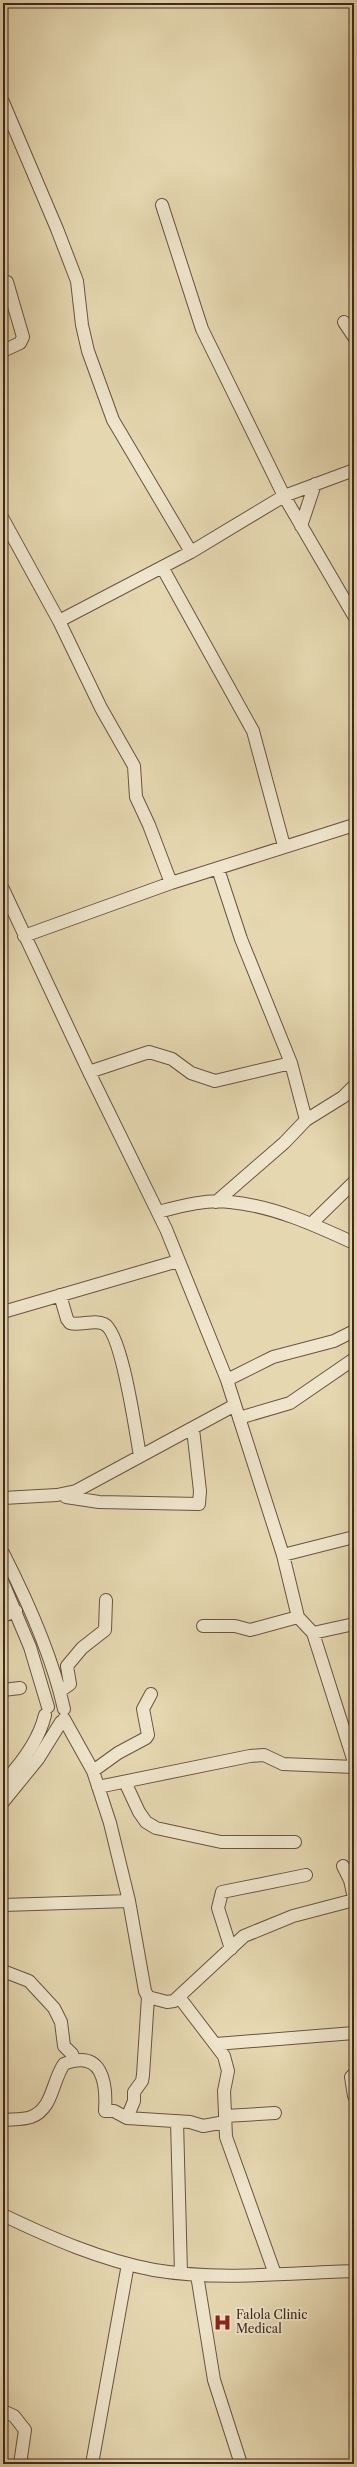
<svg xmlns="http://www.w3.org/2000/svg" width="357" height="2467" viewBox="0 0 357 2467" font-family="'Libre Caslon Text',serif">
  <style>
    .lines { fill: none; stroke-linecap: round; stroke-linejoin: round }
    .minor-casing { stroke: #6a5341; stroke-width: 14 }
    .minor { stroke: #eee5cc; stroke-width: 12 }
    .labels { text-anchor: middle; stroke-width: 3.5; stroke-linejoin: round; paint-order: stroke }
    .poi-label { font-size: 12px; fill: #41271c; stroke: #eee5cc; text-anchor: start }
  </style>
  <rect width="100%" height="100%" fill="#e5d7b0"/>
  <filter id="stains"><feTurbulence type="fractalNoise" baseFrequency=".005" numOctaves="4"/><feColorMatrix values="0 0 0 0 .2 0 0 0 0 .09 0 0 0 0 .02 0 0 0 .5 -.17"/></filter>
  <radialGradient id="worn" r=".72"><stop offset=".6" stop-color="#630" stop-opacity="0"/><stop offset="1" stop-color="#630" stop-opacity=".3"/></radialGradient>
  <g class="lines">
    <defs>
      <path id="minor" d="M3 102 57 229 77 281 82 325 88 351 113 420 191 552
        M162 205 202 329 284 496 354 616
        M344 322 354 337
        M3 351 20 343 23 337 7 282
        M3 519 59 621 101 708 134 766 136 797 149 825 171 883
        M301 526 315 484
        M162 567 253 731 284 846
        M59 621 191 552 284 496 354 470
        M218 869 241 939 291 1063 306 1120
        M3 889 89 1072 166 1229 227 1380 283 1555 298 1617 313 1633 354 1762
        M24 936 171 883 354 825
        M89 1072 149 1052 172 1059 191 1073 215 1081 291 1063
        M216 1202 284 1143 306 1120 343 1097 354 1086
        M158 1212C181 1206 206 1199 230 1202 273 1206 315 1225 354 1243
        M312 1223 354 1182
        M60 1295 67 1319 70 1323C80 1326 95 1319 104 1324 122 1332 136 1434 140 1456
        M3 1312 178 1261
        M227 1380 273 1357 334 1341 354 1331
        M239 1418 290 1403 354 1359
        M66 1494V1497L99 1502 199 1504 200 1491 193 1429
        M3 1498 57 1495 76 1491 235 1405
        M3 1553C28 1602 52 1655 64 1709
        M283 1555 354 1537
        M3 1583 30 1647 48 1707
        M3 1616 16 1611
        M203 1626H235L250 1630 298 1617
        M313 1633 354 1624
        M3 1690 20 1688
        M60 1691 70 1684 67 1666 82 1648 105 1630 106 1600
        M64 1719 93 1771 110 1823 129 1901 145 1991 148 1997 167 2002 174 2001 244 1936 293 1916 354 1900
        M93 1771 118 1753 146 1738 148 1735 143 1709 151 1694
        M125 1782 139 1812 146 1822 156 1828 221 1842H295
        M3 1783C21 1764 39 1740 45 1715
        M98 1787 250 1756 264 1755 283 1764 354 1767
        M3 1802 38 1759 61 1722
        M343 1866 350 1880 354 1898
        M3 1905 129 1901
        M231 1949 218 1908 222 1892 306 1875
        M3 1971 29 1981 54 2008 61 2022 64 2046 72 2054 74 2060
        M179 1997 224 2056 228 2071 224 2091 226 2137 275 2274
        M216 2044 354 2033
        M354 2074 351 2077 354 2096
        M225 2116 275 2113
        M127 2118 134 2101V2092L142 2081 143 2075 148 1997
        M3 2120C11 2119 23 2120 31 2117 53 2109 52 2081 64 2064 102 2049 107 2082 105 2111H114L127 2118 190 2122 203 2126 225 2122
        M177 2121 181 2273
        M3 2215C51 2238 101 2260 154 2270 219 2281 288 2273 354 2271
        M197 2275 214 2380 241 2464
        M3 2411 14 2416 25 2430 20 2464
        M92 2464 128 2264"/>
    </defs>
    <use href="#minor" class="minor-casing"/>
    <use href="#minor" class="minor"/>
  </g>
  <defs>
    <symbol id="hospital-bare" viewBox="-9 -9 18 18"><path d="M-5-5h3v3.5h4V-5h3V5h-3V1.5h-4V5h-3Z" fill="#8f2418" stroke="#eee5cc" stroke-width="2.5" paint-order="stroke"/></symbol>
  </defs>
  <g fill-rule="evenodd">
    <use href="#hospital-bare" x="210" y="2310" width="25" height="25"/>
  </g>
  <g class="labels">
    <g class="poi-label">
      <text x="236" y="2319">Falola Clinic<tspan x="236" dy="14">Medical</tspan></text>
    </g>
  </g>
  <rect width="357" height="2467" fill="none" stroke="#e5d7b0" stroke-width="16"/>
  <rect x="4" y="4" width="349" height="2459" fill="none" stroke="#41271c" stroke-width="2"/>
  <rect x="8" y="8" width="341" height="2451" fill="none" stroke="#41271c"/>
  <rect width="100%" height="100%" filter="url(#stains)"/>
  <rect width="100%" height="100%" fill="url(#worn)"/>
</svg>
